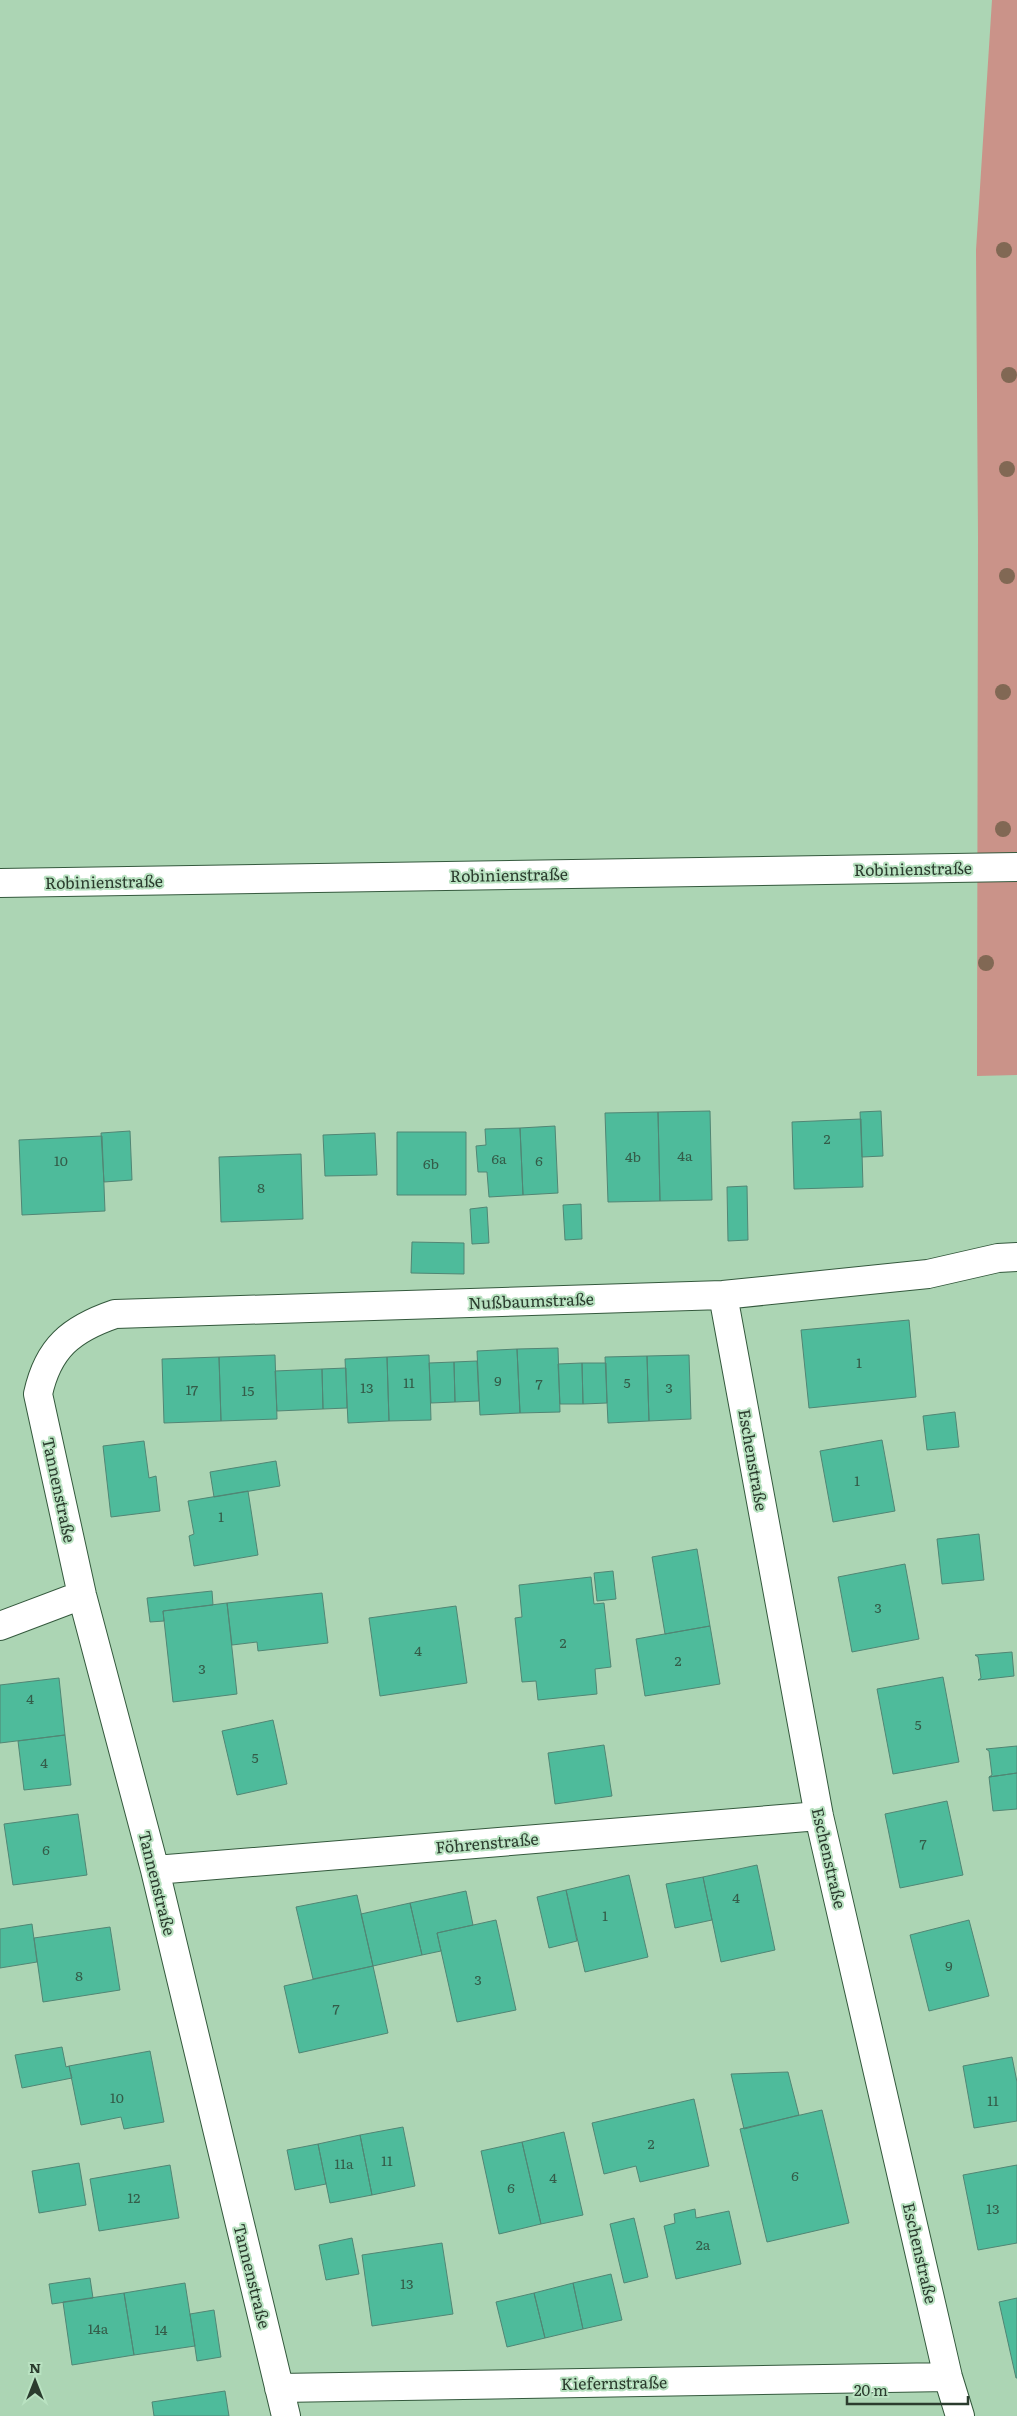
<svg xmlns="http://www.w3.org/2000/svg" width="1017" height="2416" viewBox="0 0 1017 2416" font-family="Literata,serif">
  <style>
    .green { fill: #ca9389 }
    .building { fill: #4ebb9b; stroke: #518674 }
    .lines { fill: none; stroke-linecap: round; stroke-linejoin: round }
    .minor-casing { stroke: #34593d; stroke-width: 30 }
    .minor { stroke: #fff; stroke-width: 28 }
    .tree { fill: #816854 }
    .labels { text-anchor: middle; stroke-width: 4; stroke-linejoin: round; paint-order: stroke }
    .number-label { font-size: 14px; fill: #345c49 }
    .street-label { font-size: 16px; fill: #2b3c2e; stroke: #b9e2c1 }
  </style>
  <rect width="100%" height="100%" fill="#acd5b4"/>
  <path class="green" d="M992 0H1017V1075L977 1076 978 536 976 250Z"/>
  <path class="building" d="M710 1111 712 1200 660 1201 658 1112Z
    M881 1111 883 1156 862 1157 860 1112Z
    M658 1112 660 1201 608 1202 605 1113Z
    M861 1119 863 1187 794 1189 792 1122Z
    M555 1126 558 1193 523 1195 520 1128Z
    M520 1128 523 1195 489 1197 487 1172H478L476 1146 486 1145 485 1129Z
    M130 1131 132 1180 104 1182 101 1133Z
    M397 1132H466V1195H397Z
    M375 1133 377 1175 325 1176 323 1135Z
    M102 1136 105 1211 22 1215 19 1140Z
    M301 1154 303 1219 221 1222 219 1157Z
    M747 1186 748 1240 728 1241 727 1187Z
    M581 1204 582 1239 565 1240 563 1205Z
    M487 1207 489 1243 472 1244 470 1209Z
    M412 1242 464 1243V1274L411 1273Z
    M909 1320 916 1397 809 1408 801 1330Z
    M558 1348 560 1412 520 1413 517 1349Z
    M517 1349 520 1413 480 1415 477 1351Z
    M275 1355 277 1419 221 1421 219 1357Z
    M429 1355 431 1420 389 1421 387 1357Z
    M689 1355 691 1419 649 1421 647 1356Z
    M647 1356 649 1421 608 1423 605 1357Z
    M219 1357 221 1421 164 1423 162 1359Z
    M387 1357 389 1421 348 1423 345 1359Z
    M477 1361 479 1401 455 1402 454 1362Z
    M454 1362 455 1402 431 1403 429 1363Z
    M582 1363H606L607 1403 583 1404Z
    M582 1363 583 1404H560L558 1364Z
    M346 1368 347 1408 323 1409 322 1369Z
    M322 1369 323 1409 277 1411 275 1371Z
    M955 1412 959 1447 927 1450 923 1416Z
    M882 1440 895 1511 833 1522 820 1451Z
    M144 1441 149 1478 156 1476 160 1511 111 1517 103 1446Z
    M276 1461 280 1486 214 1497 210 1472Z
    M248 1491 258 1555 194 1566 189 1536 194 1534 188 1501Z
    M979 1534 984 1580 942 1584 937 1539Z
    M697 1549 710 1626 665 1634 652 1557Z
    M905 1564 919 1639 852 1652 838 1577Z
    M613 1571 616 1599 597 1601 594 1573Z
    M591 1577 594 1604 604 1603 611 1667 595 1669 597 1694 538 1700 536 1681 522 1682 515 1618 522 1617 519 1585Z
    M212 1591 213 1605 163 1611 164 1621 150 1622 147 1598Z
    M322 1593 328 1643 258 1651 257 1642 232 1645 227 1603Z
    M227 1603 237 1694 173 1702 163 1611Z
    M456 1606 467 1683 380 1696 369 1618Z
    M710 1626 720 1684 645 1696 636 1639Z
    M1012 1652 1014 1676 978 1680 981 1678 978 1657 975 1655Z
    M943 1677 959 1762 893 1774 877 1689Z
    M59 1678 65 1735 0 1743V1685Z
    M273 1720 287 1784 237 1795 222 1731Z
    M65 1735 71 1785 24 1790 18 1741Z
    M604 1745 612 1796 555 1804 548 1753Z
    M1017 1746V1773L989 1777 992 1775 989 1751 986 1749Z
    M1017 1773V1809L993 1811 989 1777Z
    M947 1801 963 1875 900 1888 885 1814Z
    M78 1814 87 1875 13 1885 4 1824Z
    M757 1865 775 1950 721 1962 703 1877Z
    M629 1875 648 1957 585 1972 566 1890Z
    M703 1877 712 1920 675 1928 666 1884Z
    M566 1890 577 1941 549 1948 537 1897Z
    M466 1891 473 1925 437 1933 441 1951 422 1955 410 1903Z
    M357 1895 373 1966 313 1979 296 1907Z
    M410 1903 422 1955 373 1966 361 1914Z
    M496 1920 516 2010 457 2022 437 1933Z
    M969 1920 989 1996 929 2011 910 1935Z
    M32 1924 37 1962 0 1968V1929Z
    M110 1927 120 1990 43 2002 34 1938Z
    M373 1966 388 2033 299 2053 284 1986Z
    M62 2047 66 2067 69 2066 72 2078 22 2088 15 2055Z
    M150 2051 164 2122 124 2129 121 2117 81 2125 69 2066Z
    M1012 2057 1017 2082V2121L974 2128 963 2066Z
    M788 2072 799 2115 744 2129 731 2074Z
    M694 2099 709 2166 640 2182 636 2166 604 2174 592 2123Z
    M822 2110 849 2223 767 2242 740 2129Z
    M403 2127 415 2186 372 2195 360 2135Z
    M564 2132 583 2215 541 2224 522 2142Z
    M360 2135 372 2195 330 2203 318 2144Z
    M522 2142 541 2224 499 2234 481 2151Z
    M318 2144 326 2184 295 2190 287 2150Z
    M79 2163 86 2205 39 2213 32 2171Z
    M170 2165 179 2218 99 2231 90 2179Z
    M1017 2165V2243L978 2250 963 2175Z
    M695 2209 696 2218 729 2211 741 2264 676 2279 664 2226 675 2223 674 2214Z
    M634 2218 648 2277 624 2283 610 2224Z
    M352 2238 359 2274 326 2280 319 2245Z
    M442 2243 453 2314 372 2326 362 2255Z
    M611 2274 622 2320 583 2329 573 2283Z
    M90 2278 93 2298 52 2304 49 2284Z
    M185 2283 195 2346 134 2355 124 2293Z
    M573 2283 583 2329 545 2338 534 2293Z
    M124 2293 134 2355 72 2365 63 2302Z
    M534 2293 545 2338 507 2347 496 2302Z
    M1017 2298V2378H1016L999 2302Z
    M214 2310 221 2357 197 2361 190 2314Z
    M225 2391 229 2416H154L152 2402Z"/>
  <g class="lines">
    <defs>
      <path id="minor" d="M0 883 1017 867
        M723 1295 819 1816 948 2377 960 2416
        M0 1626 82 1595
        M155 1870 819 1816
        M279 2388 948 2377
        M286 2416 155 1870 82 1595 38 1394C48 1348 71 1329 115 1314L723 1295 928 1274 998 1258 1017 1257"/>
    </defs>
    <use href="#minor" class="minor-casing"/>
    <use href="#minor" class="minor"/>
  </g>
  <g class="tree">
    <circle cx="1004" cy="250" r="8"/>
    <circle cx="1009" cy="375" r="8"/>
    <circle cx="1007" cy="469" r="8"/>
    <circle cx="1007" cy="576" r="8"/>
    <circle cx="1003" cy="692" r="8"/>
    <circle cx="1003" cy="829" r="8"/>
    <circle cx="986" cy="963" r="8"/>
  </g>
  <g class="labels">
    <g class="number-label">
      <text x="827" y="1144">2</text>
      <text x="685" y="1161">4a</text>
      <text x="633" y="1162">4b</text>
      <text x="499" y="1164">6a</text>
      <text x="61" y="1166">10</text>
      <text x="539" y="1166">6</text>
      <text x="431" y="1169">6b</text>
      <text x="261" y="1193">8</text>
      <text x="859" y="1368">1</text>
      <text x="498" y="1386">9</text>
      <text x="409" y="1388">11</text>
      <text x="627" y="1388">5</text>
      <text x="539" y="1389">7</text>
      <text x="367" y="1393">13</text>
      <text x="669" y="1393">3</text>
      <text x="192" y="1395">17</text>
      <text x="248" y="1396">15</text>
      <text x="857" y="1486">1</text>
      <text x="221" y="1522">1</text>
      <text x="878" y="1613">3</text>
      <text x="563" y="1648">2</text>
      <text x="418" y="1656">4</text>
      <text x="678" y="1666">2</text>
      <text x="202" y="1674">3</text>
      <text x="30" y="1704">4</text>
      <text x="918" y="1730">5</text>
      <text x="255" y="1763">5</text>
      <text x="44" y="1768">4</text>
      <text x="923" y="1849">7</text>
      <text x="46" y="1855">6</text>
      <text x="736" y="1903">4</text>
      <text x="605" y="1921">1</text>
      <text x="949" y="1971">9</text>
      <text x="79" y="1981">8</text>
      <text x="478" y="1985">3</text>
      <text x="336" y="2014">7</text>
      <text x="117" y="2103">10</text>
      <text x="993" y="2106">11</text>
      <text x="651" y="2149">2</text>
      <text x="387" y="2166">11</text>
      <text x="344" y="2169">11a</text>
      <text x="795" y="2181">6</text>
      <text x="553" y="2183">4</text>
      <text x="511" y="2193">6</text>
      <text x="134" y="2203">12</text>
      <text x="993" y="2214">13</text>
      <text x="703" y="2250">2a</text>
      <text x="407" y="2289">13</text>
      <text x="98" y="2334">14a</text>
      <text x="161" y="2335">14</text>
    </g>
    <g class="street-label">
      <text transform="translate(913 869) rotate(-1)" y="6">Robinienstraße</text>
      <text transform="translate(509 875) rotate(-1)" y="6">Robinienstraße</text>
      <text transform="translate(104 882) rotate(-1)" y="6">Robinienstraße</text>
      <text transform="translate(531 1301) rotate(-2)" y="6">Nußbaumstraße</text>
      <text transform="translate(753 1460) rotate(80)" y="6">Eschenstraße</text>
      <text transform="translate(59 1490) rotate(78)" y="6">Tannenstraße</text>
      <text transform="translate(487 1843) rotate(-5)" y="6">Föhrenstraße</text>
      <text transform="translate(829 1858) rotate(77)" y="6">Eschenstraße</text>
      <text transform="translate(157 1883) rotate(76)" y="6">Tannenstraße</text>
      <text transform="translate(920 2253) rotate(77)" y="6">Eschenstraße</text>
      <text transform="translate(252 2276) rotate(76)" y="6">Tannenstraße</text>
      <text transform="translate(614 2383) rotate(-1)" y="6">Kiefernstraße</text>
    </g>
  </g>
  <g transform="translate(35 2381)" stroke="#b9e2c1" stroke-width="4" paint-order="stroke">
  <path d="M0-4L9 19L0 12L-9 19Z" fill="#2b3c2e"/>
  <text y="-8" font-size="14" font-weight="bold" text-anchor="middle" fill="#2b3c2e">N</text>
  </g>
  <path d="M847 2396v8h121v-8" fill="none" stroke="#2b3c2e" stroke-width="2.5"/>
  <text x="854" y="2396" font-size="15" fill="#2b3c2e" stroke="#b9e2c1" stroke-width="4" paint-order="stroke">20 m</text>
</svg>
